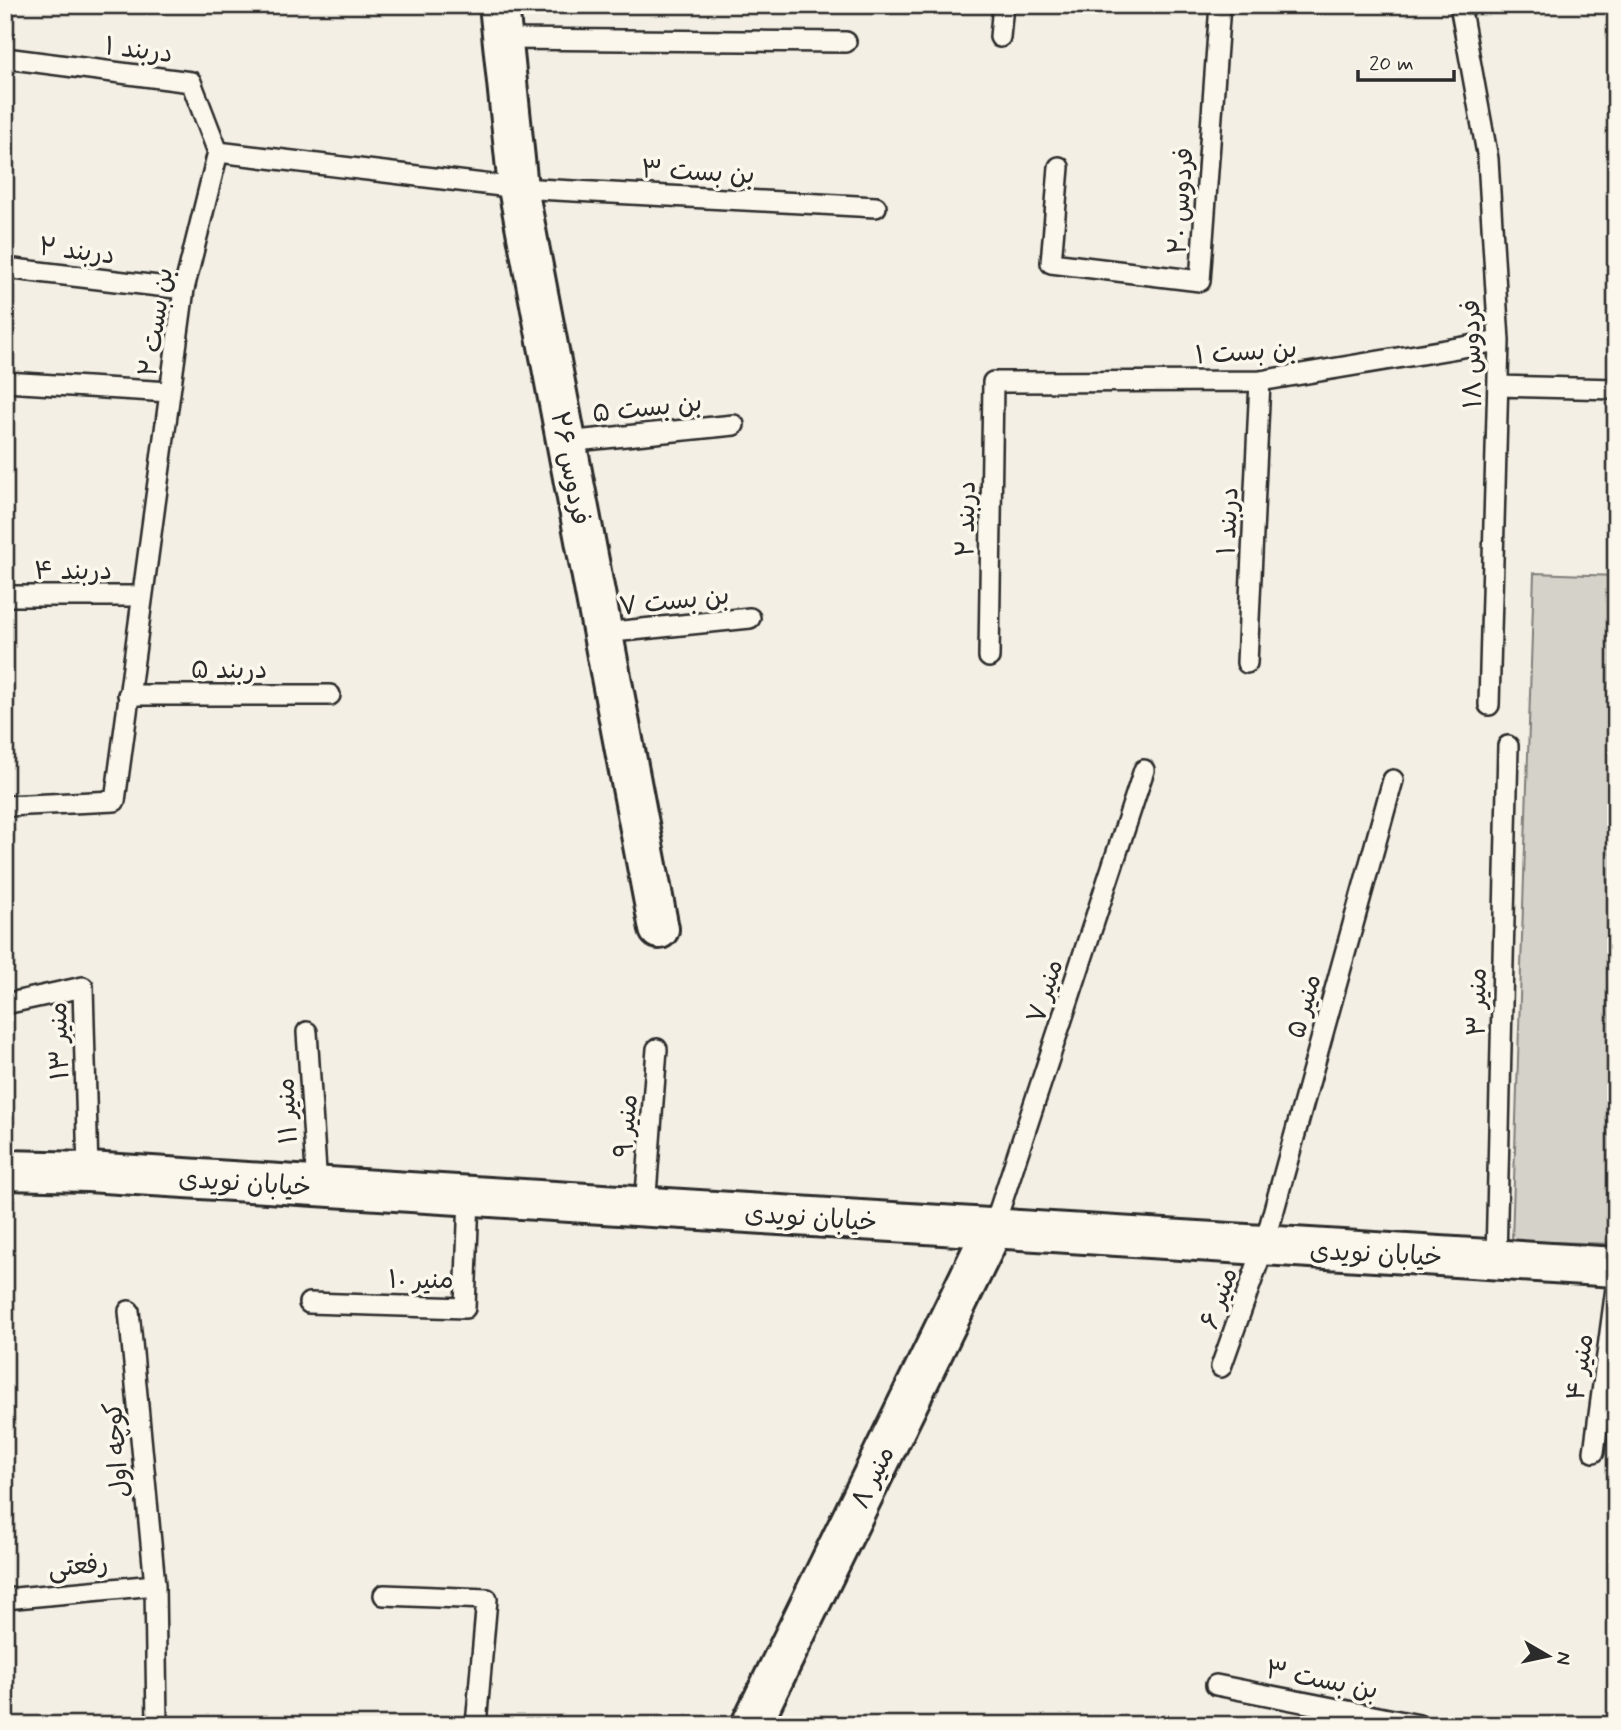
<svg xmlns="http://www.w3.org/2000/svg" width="1621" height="1730" viewBox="0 0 1621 1730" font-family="Mynerve,'Playpen Sans Arabic',sans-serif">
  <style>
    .green { fill: #d5d2c9; stroke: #807e7a; stroke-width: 2 }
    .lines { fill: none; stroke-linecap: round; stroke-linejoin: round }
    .service-casing { stroke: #2b2b2b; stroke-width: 24 }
    .minor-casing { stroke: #2b2b2b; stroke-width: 44 }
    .service { stroke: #fbf7ec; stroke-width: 19 }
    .minor { stroke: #fbf7ec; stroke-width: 38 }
    .labels { text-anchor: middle; stroke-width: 7; stroke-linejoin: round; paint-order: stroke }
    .street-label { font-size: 26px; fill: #2b2b2b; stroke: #fbf7ec }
  </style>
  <rect width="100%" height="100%" fill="#f3efe4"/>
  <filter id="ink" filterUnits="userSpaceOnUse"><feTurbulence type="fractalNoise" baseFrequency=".0143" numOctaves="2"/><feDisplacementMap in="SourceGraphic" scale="14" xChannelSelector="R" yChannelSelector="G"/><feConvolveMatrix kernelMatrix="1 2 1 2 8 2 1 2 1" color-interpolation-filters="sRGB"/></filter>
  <g filter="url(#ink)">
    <path class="green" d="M1534 573 1616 576V1244L1512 1241Z"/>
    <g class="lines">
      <defs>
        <path id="service" d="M1460 5 1488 159 1499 341 1489 705
          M1000 37 1003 5
          M503 39 846 42
          M5 58 191 82 218 152
          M1059 167 1051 263 1200 281 1220 5
          M5 268 184 289
          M5 382 170 392
          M1499 386 1616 389
          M566 442 734 425
          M5 596H141
          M603 633 750 618
          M989 657 993 382 1260 381 1499 341
          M1247 663 1260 381
          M128 695H330
          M5 806 115 801 184 289 218 152 518 188 876 207
          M5 1004 83 987 88 1172
          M307 1032 317 1187
          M645 1207 657 1049
          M993 1229 1144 770
          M1496 1260 1508 746
          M309 1303 465 1308 469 1196
          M129 1311 155 1585 157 1725
          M1221 1367 1264 1246 1393 780
          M1594 1452 1616 1288
          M384 1595 487 1599 476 1725
          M5 1599 155 1585
          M1216 1685 1419 1725"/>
        <path id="minor" d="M499 5 518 188 659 929
          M5 1170 88 1172 1616 1267
          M751 1725 993 1229"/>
      </defs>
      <use href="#service" class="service-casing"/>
      <use href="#minor" class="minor-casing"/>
      <use href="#service" class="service"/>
      <use href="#minor" class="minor"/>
    </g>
  </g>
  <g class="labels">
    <g class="street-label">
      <text transform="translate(139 49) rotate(7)" y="9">دربند ۱</text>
      <text transform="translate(698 171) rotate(3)" y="9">بن بست ۳</text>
      <text transform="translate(1180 201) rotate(-86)" y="9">فردوس ۲۰</text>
      <text transform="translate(77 250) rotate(7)" y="9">دربند ۲</text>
      <text transform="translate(155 322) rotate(-81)" y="9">بن بست ۲</text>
      <text transform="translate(1246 351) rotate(-4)" y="9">بن بست ۱</text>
      <text transform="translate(1471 354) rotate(-91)" y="9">فردوس ۱۸</text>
      <text transform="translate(647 407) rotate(-6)" y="9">بن بست ۵</text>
      <text transform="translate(571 468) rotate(79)" y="9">فردوس ۲۶</text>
      <text transform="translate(965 519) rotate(-89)" y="9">دربند ۲</text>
      <text transform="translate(1227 521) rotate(-87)" y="9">دربند ۱</text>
      <text x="73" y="579">دربند ۴</text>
      <text transform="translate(674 600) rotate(-6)" y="9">بن بست ۷</text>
      <text x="229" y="678">دربند ۵</text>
      <text transform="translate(1044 991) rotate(-72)" y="9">منیر ۷</text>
      <text transform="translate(1476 1002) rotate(-89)" y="9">منیر ۳</text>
      <text transform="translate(1303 1006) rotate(-74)" y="9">منیر ۵</text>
      <text transform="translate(58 1041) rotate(-92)" y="9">منیر ۱۳</text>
      <text transform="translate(286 1111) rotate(-93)" y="9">منیر ۱۱</text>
      <text transform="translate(625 1126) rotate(-85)" y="9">منیر ۹</text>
      <text transform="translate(245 1182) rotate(4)" y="9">خیابان نویدی</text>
      <text transform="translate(811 1217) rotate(4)" y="9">خیابان نویدی</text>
      <text transform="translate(1376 1253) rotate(3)" y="9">خیابان نویدی</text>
      <text x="421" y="1288">منیر ۱۰</text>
      <text transform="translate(1218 1298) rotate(-70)" y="9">منیر ۶</text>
      <text transform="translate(1579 1367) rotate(-82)" y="9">منیر ۴</text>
      <text transform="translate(116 1450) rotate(-95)" y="9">کوچه اول</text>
      <text transform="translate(872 1477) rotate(-64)" y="9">منیر ۸</text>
      <text transform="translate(78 1565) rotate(-5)" y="9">رفعتی</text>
      <text transform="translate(1322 1679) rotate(11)" y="9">بن بست ۳</text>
    </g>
  </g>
  <rect width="1621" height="1730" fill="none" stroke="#fbf7ec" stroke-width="28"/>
  <rect x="14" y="14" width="1593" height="1702" fill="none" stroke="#2b2b2b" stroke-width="2.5" filter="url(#ink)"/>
  <g transform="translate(1548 1656) rotate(99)" stroke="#fbf7ec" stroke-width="5" paint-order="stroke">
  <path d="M0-5L12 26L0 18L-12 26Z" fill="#2b2b2b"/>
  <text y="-10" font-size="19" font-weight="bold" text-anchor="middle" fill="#2b2b2b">N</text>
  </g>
  <path d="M1358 70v10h96v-10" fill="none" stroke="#2b2b2b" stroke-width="3.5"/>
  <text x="1369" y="70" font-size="21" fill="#2b2b2b" stroke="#fbf7ec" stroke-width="5" paint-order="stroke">20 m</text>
</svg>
